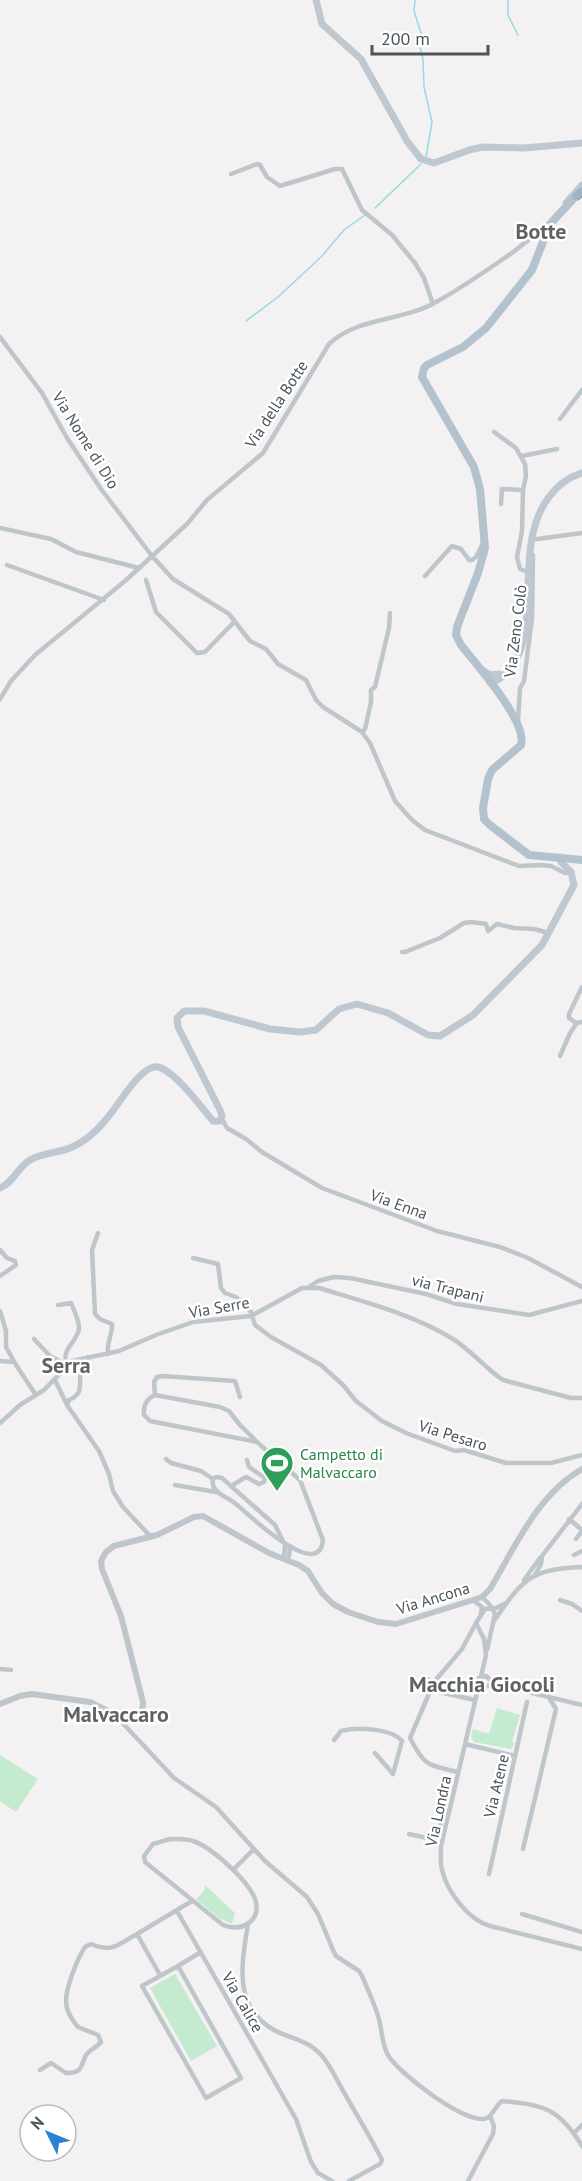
<svg xmlns="http://www.w3.org/2000/svg" width="582" height="2181" viewBox="0 0 582 2181" font-family="'PT Sans',sans-serif">
  <style>
    .green { fill: #c4ebd0 }
    .lines { fill: none; stroke-linecap: round; stroke-linejoin: round }
    .stream { stroke: #96dae4; stroke-width: 1.5 }
    .trunk-casing { stroke: #7992a6; stroke-width: 10 }
    .minor { stroke: #bec6cc; stroke-width: 4.5 }
    .tertiary { stroke: #bec6cc; stroke-width: 6 }
    .secondary { stroke: #bfc8d0; stroke-width: 7 }
    .primary { stroke: #b3c2cc; stroke-width: 8 }
    .trunk { stroke: #a0b4c3; stroke-width: 8 }
    .labels { text-anchor: middle; stroke-width: 5; stroke-linejoin: round; paint-order: stroke }
    .street-label { font-size: 16px; fill: #4a555c; stroke: #fff }
    .leisure-label { font-size: 16px; fill: #27864d; stroke: #fff; text-anchor: start }
    .district-label { font-size: 22px; font-weight: bold; fill: #5e6265; stroke: #fff }
  </style>
  <rect width="100%" height="100%" fill="#f3f1f1"/>
  <path class="green" d="M497 1708 520 1715 512 1742 515 1743 511 1749 474 1742 471 1736 473 1729 489 1734Z
    M0 1755 38 1779 16 1812 0 1801Z
    M205 1885 235 1913 232 1924 219 1918 196 1899 204 1891Z
    M175 1974 217 2046 191 2061 150 1988Z"/>
  <g class="lines">
    <path class="stream" d="M415 0 414 11 421 33 420 47 423 59 424 87 432 122 426 157
      M508 0V15L518 35
      M375 208 421 164
      M246 321 278 297 322 256 344 230 365 215"/>
    <defs>
      <path id="trunk" d="M576 196 582 191"/>
    </defs>
    <use href="#trunk" class="trunk-casing"/>
    <path class="minor" d="M231 174 257 164 260 165 267 177 280 186 335 169H342L362 210 392 235 415 263 424 278 433 304
      M0 337 42 393 67 438 101 489 152 556 173 579 229 614 250 641 266 649 278 664 306 680 316 700 323 707 362 732 370 743 395 801 412 820 425 830 519 866 539 865 551 866 565 873 571 872
      M560 419 582 390
      M494 432 516 448 525 464 526 476 523 490 522 531 517 557 520 569 528 572
      M522 456 557 449
      M501 504 502 489 523 490
      M0 528 51 539 76 552 139 568
      M530 540 582 533
      M7 565 104 600
      M425 576 452 546 461 549 469 560H472L476 557 484 541
      M146 580 156 612 197 653 205 652 235 621
      M0 699 11 681 35 655 125 581 187 524 207 500 263 453 329 344C359 316 402 322 436 302 460 289 483 273 506 257 518 250 531 234 545 233
      M518 721 520 688 524 681 532 618 533 555
      M362 732 365 729 371 702V690L375 687 389 628 390 613
      M402 952H405L440 938 464 923 471 922 486 924 488 931 497 924 514 928 534 929 549 933
      M582 987 569 1014V1018L576 1023 582 1022
      M560 1056 570 1033 577 1023
      M222 1119 227 1128 246 1139 262 1152 322 1188 437 1231 500 1247 528 1258 582 1287
      M98 1233 92 1250 95 1314 100 1319 112 1324C113 1335 106 1342 108 1354
      M0 1250 7 1258 15 1261 16 1265 0 1276
      M193 1258 218 1264 221 1288 225 1293 236 1297 251 1312 255 1325 271 1337 321 1365 343 1385 356 1401 382 1421 406 1433 455 1451 464 1450 506 1463H551L582 1455
      M309 1287 318 1281 334 1277 350 1278 426 1294 457 1304 529 1315 582 1301
      M0 1311 6 1331V1347L16 1365 36 1395
      M34 1339 50 1356 67 1365C60 1349 78 1342 79 1328 79 1320 74 1310 71 1303L58 1305
      M88 1357C86 1361 82 1366 81 1371 78 1384 85 1393 69 1400L67 1405 99 1451 109 1474 113 1491 123 1507 151 1537
      M0 1361 14 1362
      M55 1380 67 1405
      M155 1395 154 1382 157 1377 162 1376 235 1381 240 1397
      M0 1423 20 1405 44 1390 72 1361 119 1351 156 1335 193 1322 251 1316 302 1288H319C365 1302 412 1314 453 1339 472 1351 485 1368 503 1380L571 1398H582
      M166 1459 171 1463 201 1471 213 1479 216 1477 222 1478 275 1525 283 1541
      M213 1479C210 1493 227 1496 236 1504 248 1514 319 1583 323 1540L300 1480 257 1442 240 1425 229 1411 220 1407 155 1395C146 1399 143 1406 144 1415L150 1421 257 1442
      M175 1485 216 1492
      M231 1486 246 1477 259 1484 264 1482 265 1478 249 1467 247 1460
      M569 1519 582 1530
      M576 1539 582 1531
      M574 1555 582 1551
      M289 1556 290 1546
      M284 1559 285 1543
      M535 1575 541 1564 542 1556 582 1504
      M524 1580 540 1558
      M482 1597 490 1605 495 1614 487 1650
      M473 1600 482 1607 481 1613
      M560 1600 572 1604 582 1611
      M506 1603 496 1608 485 1609 476 1623 484 1639 486 1655 441 1846C441 1854 440 1862 442 1870 447 1891 468 1920 490 1926L582 1949
      M494 1621C522 1580 530 1569 582 1567
      M0 1669 11 1670
      M422 1677 434 1682
      M479 1678 486 1676 495 1684 582 1705
      M430 1690 475 1700
      M478 1692 481 1688 493 1684
      M548 1696 556 1709
      M116 1716 174 1778 216 1807 265 1861 307 1897 318 1914 333 1950 336 1956 359 1971 362 1976C368 1990 375 2005 379 2019 382 2031 382 2045 388 2055 397 2072 468 2127 487 2118 492 2116 496 2105 502 2101 544 2105 559 2108 582 2146
      M410 1738 434 1682 462 1649 476 1623
      M410 1738C425 1767 428 1765 458 1772
      M334 1740 341 1731C357 1727 391 1728 402 1741
      M465 1744 515 1756
      M375 1753 393 1774 402 1741
      M409 1834 436 1840 444 1811 449 1812
      M170 1839C177 1839 185 1838 193 1841 211 1847 251 1882 256 1902 260 1923 240 1932 223 1925L145 1862 144 1856 153 1844Z
      M523 1849 556 1709
      M233 1870 254 1849
      M489 1874 527 1702
      M177 1911 296 2119 311 2162 318 2173 332 2181
      M522 1914 582 1932
      M248 1923C242 1963 232 2006 274 2030 288 2038 304 2039 316 2050 329 2061 337 2081 346 2096 358 2117 371 2138 382 2160L380 2164 349 2181
      M178 1966 241 2078 206 2098 142 1986Z
      M178 1966 201 1952
      M160 1975 137 1934 192 1901
      M40 2070 51 2063 66 2073C83 2073 80 2067 86 2055 89 2050 97 2047 101 2042L98 2035 78 2027C72 2020 66 2011 66 2001 66 1988 77 1959 85 1947L91 1944C113 1953 117 1945 137 1934
      M574 2133 582 2125
      M468 2181 493 2134 494 2126 490 2116"/>
    <path class="tertiary" d="M0 1704 20 1696 32 1694 90 1702 128 1721C139 1720 143 1712 143 1702L121 1616 102 1569 101 1561 106 1552 114 1546 157 1535 194 1517 203 1516 269 1553 299 1565 308 1571 322 1593 333 1604 348 1612 378 1622 396 1624 473 1600 482 1597 490 1589C515 1547 538 1494 582 1469"/>
    <path class="secondary" d="M316 0 322 24 361 59 407 141 421 159 434 163 469 150 483 147 524 148 582 143
      M566 203 582 185
      M482 670 491 675 499 674
      M490 682C497 682 501 678 506 673 546 636 510 548 549 497 557 486 568 477 582 473
      M0 1188C14 1182 17 1168 30 1160 40 1154 53 1153 64 1150 82 1145 97 1131 108 1117 118 1106 141 1064 158 1067 175 1071 202 1108 213 1121H220L222 1116 220 1110 178 1027 177 1018 184 1011H204L270 1029 300 1032 316 1030 339 1009 357 1004 388 1013 428 1035 440 1036 473 1015 542 945 574 885 571 872 561 862 560 857"/>
    <path class="primary" d="M576 196 550 224 532 270 486 328 463 347 427 365 424 368 422 377 474 467 480 489 485 548 478 573 457 627 456 635 461 645C476 664 528 722 521 745L492 770 488 779 483 808 484 819 490 825 529 855 582 860"/>
    <use href="#trunk" class="trunk"/>
  </g>
  <defs>
    <symbol id="stadium-pin" viewBox="-11 -11 22 30"><path d="M0 17L-7.5 6A9.5 9.5 0 1 1 7.5 6Z" fill="#2e9e5b" stroke="#fff"/><path d="M0-5a6.5 5 0 1 0 0 10a6.5 5 0 1 0 0-10ZM-3.5-1.8h7v3.6h-7Z" fill="#fff"/></symbol>
  </defs>
  <g fill-rule="evenodd">
    <use href="#stadium-pin" x="258" y="1444" width="38" height="52"/>
  </g>
  <g class="labels">
    <g class="street-label">
      <text transform="translate(276 404) rotate(-57)" y="6">Via della Botte</text>
      <text transform="translate(86 440) rotate(58)" y="6">Via Nome di Dio</text>
      <text transform="translate(515 631) rotate(-83)" y="6">Via Zeno Colò</text>
      <text transform="translate(399 1204) rotate(20)" y="6">Via Enna</text>
      <text transform="translate(448 1288) rotate(14)" y="6">via Trapani</text>
      <text transform="translate(219 1307) rotate(-10)" y="6">Via Serre</text>
      <text transform="translate(453 1435) rotate(17)" y="6">Via Pesaro</text>
      <text transform="translate(433 1598) rotate(-17)" y="6">Via Ancona</text>
      <text transform="translate(496 1786) rotate(-77)" y="6">Via Atene</text>
      <text transform="translate(438 1811) rotate(-78)" y="6">Via Londra</text>
      <text transform="translate(243 2002) rotate(60)" y="6">Via Calice</text>
    </g>
    <g class="leisure-label">
      <text x="300" y="1460">Campetto di<tspan x="300" dy="18">Malvaccaro</tspan></text>
    </g>
    <g class="district-label">
      <text x="541" y="239">Botte</text>
      <text x="66" y="1373">Serra</text>
      <text x="482" y="1692">Macchia Giocoli</text>
      <text x="116" y="1722">Malvaccaro</text>
    </g>
  </g>
  <g transform="translate(48 2133) rotate(313)"><circle r="28" fill="#ffffff" stroke="#b7bbbe" stroke-width="1.5"/>
  <path d="M0-4.5L10 22L0 15L-10 22Z" fill="#2c82d2"/>
  <text y="-9" font-size="16" font-weight="bold" text-anchor="middle" fill="#4a555c">N</text>
  </g>
  <path d="M372 45v9h116v-9" fill="none" stroke="#4a555c" stroke-width="3"/>
  <text x="381" y="45" font-size="18" fill="#4a555c" stroke="#ffffff" stroke-width="4.5" paint-order="stroke">200 m</text>
</svg>
